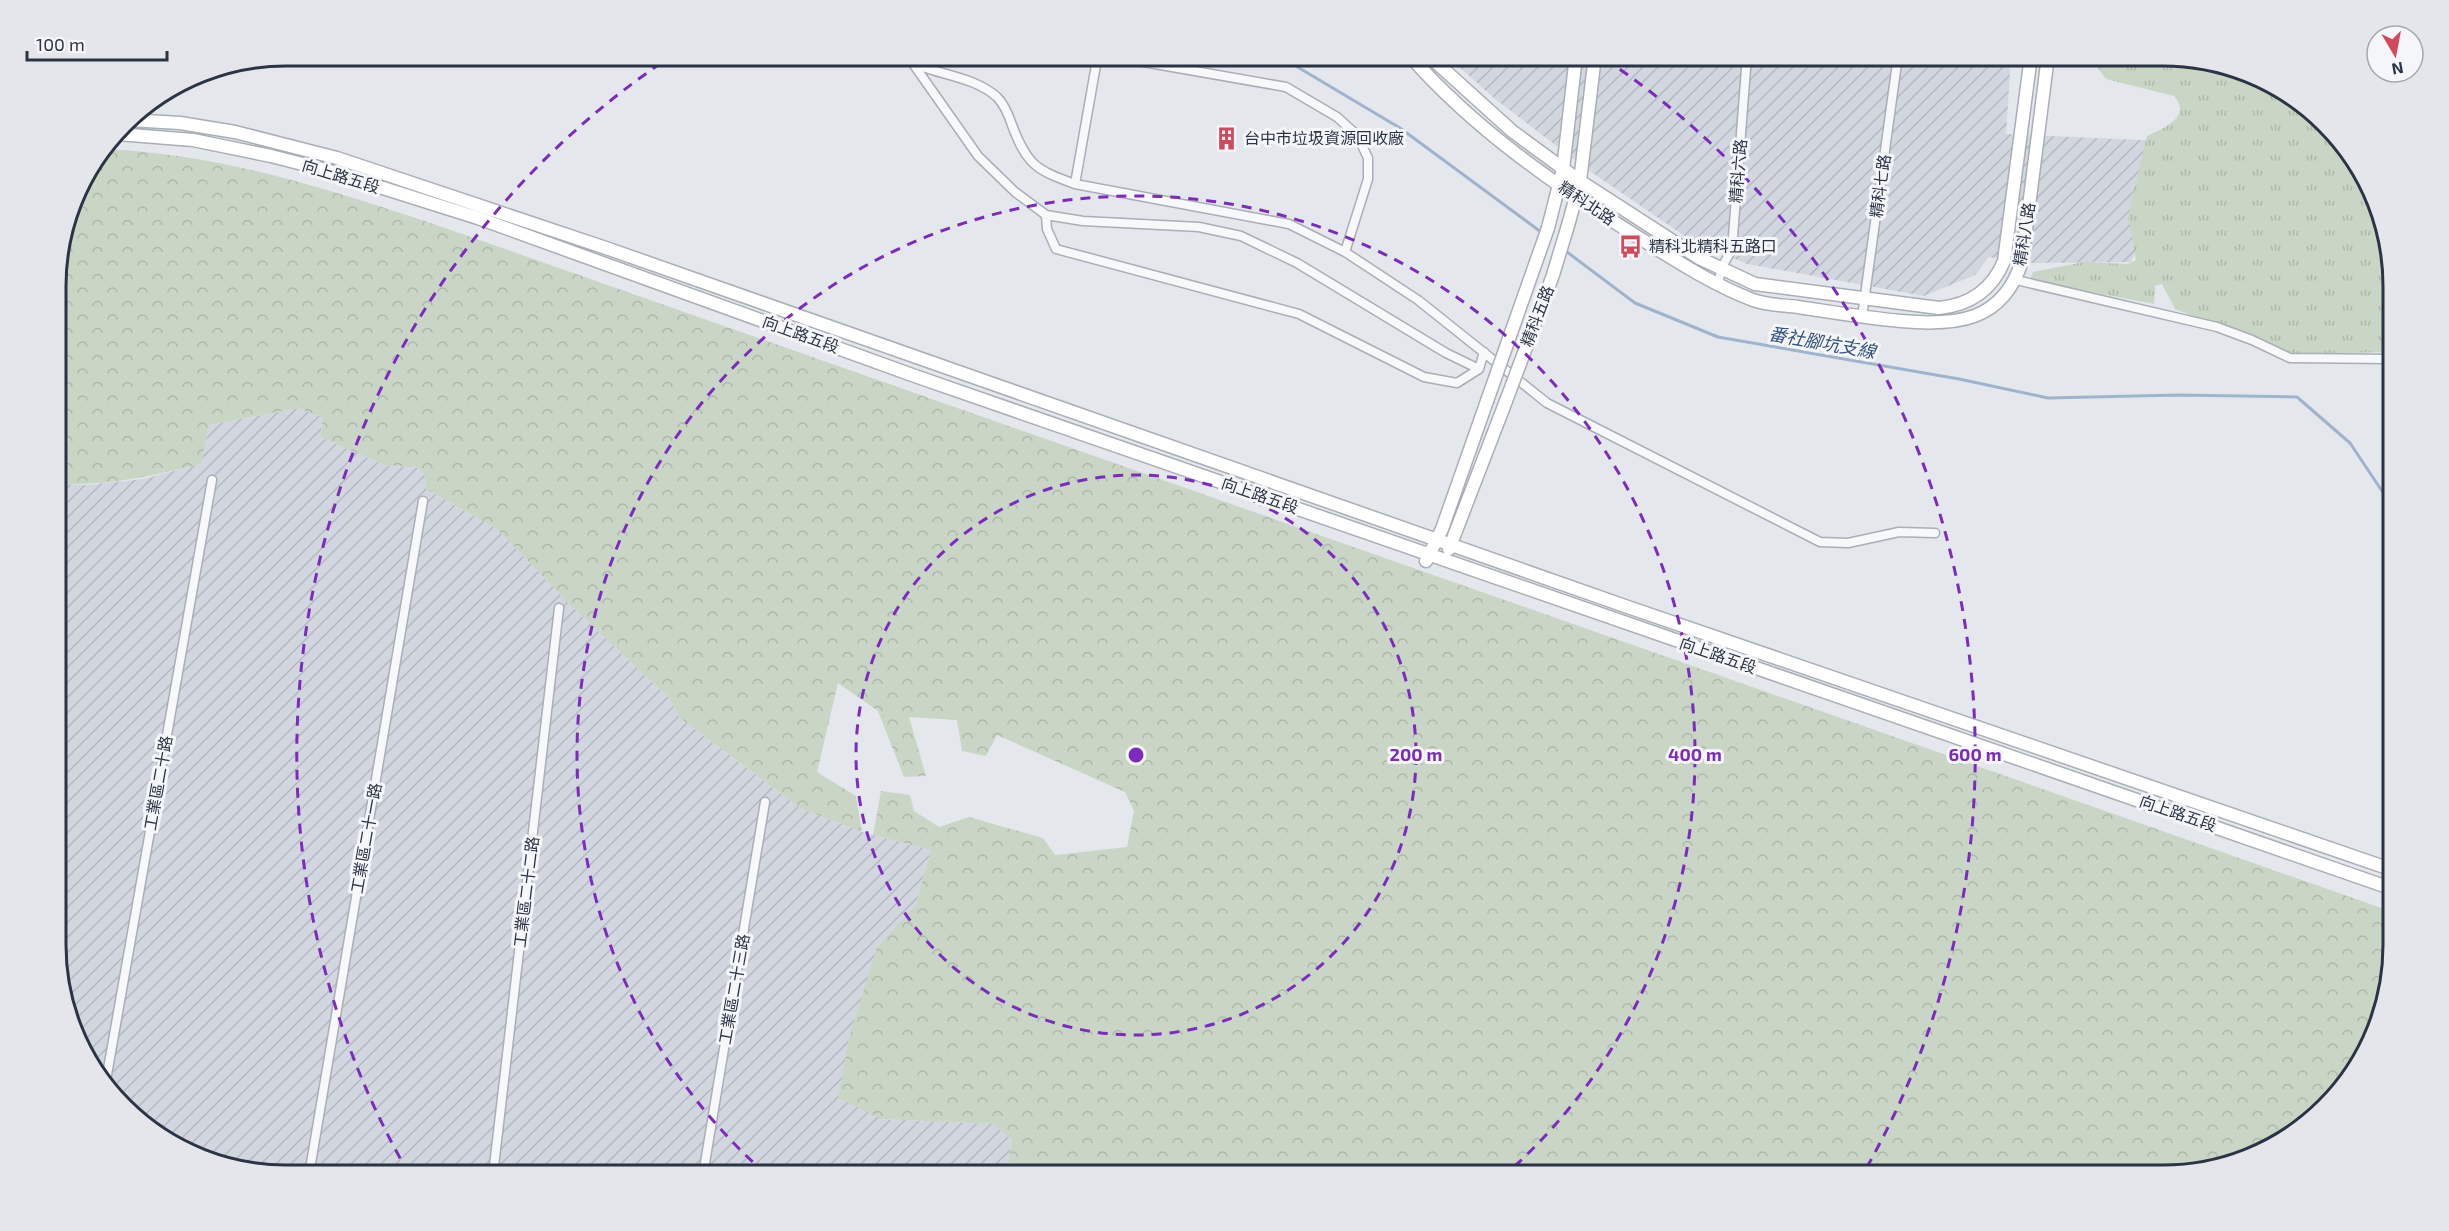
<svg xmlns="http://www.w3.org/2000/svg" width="2449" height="1231" viewBox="0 0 2449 1231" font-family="'Exo 2','Noto Sans TC',sans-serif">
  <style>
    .industrial { fill: url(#industrial-furrows) }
    .grass { fill: url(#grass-tufts) }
    .forest { fill: url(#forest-crowns) }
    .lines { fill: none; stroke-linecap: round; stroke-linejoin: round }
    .stream { stroke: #9fb4cc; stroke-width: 3 }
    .street-casing { stroke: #a9aeb7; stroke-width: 11 }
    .secondary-casing { stroke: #a9aeb7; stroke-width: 15 }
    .street { stroke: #f7f8fa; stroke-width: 8 }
    .secondary { stroke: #fff; stroke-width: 12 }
    .secondary-bridge-casing { stroke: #a9aeb7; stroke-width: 15; stroke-linecap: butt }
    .secondary-bridge { stroke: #fff; stroke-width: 12 }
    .ring { fill: none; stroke: #7b2cbf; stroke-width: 3; stroke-dasharray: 10 8 }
    .labels { text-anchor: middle; stroke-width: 6; stroke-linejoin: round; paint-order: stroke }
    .poi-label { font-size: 16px; fill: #2b3445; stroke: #f4f6f9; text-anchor: start }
    .street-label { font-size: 16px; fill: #2b3445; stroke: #f4f6f9 }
    .water-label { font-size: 18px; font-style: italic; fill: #34527a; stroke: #f4f6f9 }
    .rim { fill: none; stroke: #2b3445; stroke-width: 3 }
    .centre { fill: #7b2cbf; stroke: #f4f6f9; stroke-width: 3 }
    .ring-label { font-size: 18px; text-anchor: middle; font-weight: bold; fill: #7b2cbf; stroke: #f4f6f9; stroke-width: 6; stroke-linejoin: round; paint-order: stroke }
  </style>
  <defs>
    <pattern id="industrial-furrows" width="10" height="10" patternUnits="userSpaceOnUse" patternTransform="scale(1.5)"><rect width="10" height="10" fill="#d2d6de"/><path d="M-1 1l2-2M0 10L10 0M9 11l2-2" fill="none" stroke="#b4b8c0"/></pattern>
    <pattern id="grass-tufts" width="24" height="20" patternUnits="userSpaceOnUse" patternTransform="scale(1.5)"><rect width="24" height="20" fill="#c9d6c5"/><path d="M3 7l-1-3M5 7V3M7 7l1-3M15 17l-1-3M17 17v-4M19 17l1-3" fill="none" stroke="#adb8ab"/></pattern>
    <pattern id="forest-crowns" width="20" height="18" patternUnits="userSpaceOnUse" patternTransform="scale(1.5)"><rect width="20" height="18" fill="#c9d6c5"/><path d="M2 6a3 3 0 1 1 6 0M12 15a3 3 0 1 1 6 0" fill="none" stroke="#adb8ab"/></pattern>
  </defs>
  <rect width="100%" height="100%" fill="#e4e7ec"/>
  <path class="industrial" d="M1447 56H2011L2006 134 2162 141 2141 238 2131 262 2034 263 1989 257 1975 275 1924 296 1747 264 1689 239 1584 167 1494 98Z
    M299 408 323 417 320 437 384 465 419 468 425 476 426 489 497 529 565 600 668 697 680 718 800 808 862 832 931 850 916 904 877 947 881 1119 993 1124 1012 1140 1008 1162 1023 1175H286L184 1152 103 1085 73 1033 58 976 56 484 86 485 143 479 201 464 209 425Z"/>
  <path class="grass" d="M2089 56H2163L2265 79 2346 146 2376 198 2392 256V352L2298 354 2283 351 2175 309 2162 284 2155 286 2154 304 2030 280 2033 272 2084 262 2128 264 2136 260 2128 216 2147 136C2162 129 2193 117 2174 96L2106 79Z"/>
  <path class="forest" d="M106 149C223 155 318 186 428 222L2393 912V946L2370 1047 2337 1097 2291 1136 2238 1163 2178 1175H1023L1008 1162 1012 1140 993 1124 881 1119 838 1098 849 1038 877 947 916 904 931 850 873 835 881 791 910 795 914 811 939 827 969 817 1043 838 1055 855 1127 847 1134 811 1125 792 997 735 986 756 962 751 957 720 909 717 926 776 904 777 878 711 838 683 817 772 856 796 862 832 800 808 680 718 668 697 565 600 497 529 426 489 425 476 419 468 384 465 320 437 323 418 299 408 209 425 201 464C153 476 107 486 56 484V270L79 184Z"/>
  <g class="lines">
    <path class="stream" d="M1279 56 1400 128 1541 232
      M1563 249 1635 303 1718 337 1959 379 2048 398 2178 395 2297 397 2350 443 2392 506"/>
    <defs>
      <path id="street" d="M901 56C930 76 970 73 997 97 1004 104 1009 116 1012 125 1027 165 1036 170 1075 184L1289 224 1345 252
        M914 65 978 156 1015 192 1046 215 1083 221 1199 227 1241 236 1297 263 1446 353 1479 369
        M1075 184 1096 65 1104 57H1115L1286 87 1337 117 1357 135 1368 158V179L1345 252 1418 300 1547 403 1820 542 1848 543 1899 532 1935 533
        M1046 215 1047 229 1056 249 1299 314 1424 377 1457 383 1479 369 1484 352
        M2016 280 2217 327 2252 340 2290 358 2392 359
        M1718 284 1722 267 1732 249 1747 56
        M1862 317 1898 56
        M105 1086 212 480
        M309 1175 423 501
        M493 1175 559 608
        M703 1175 765 802"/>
      <path id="secondary" d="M1410 56C1475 130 1558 187 1641 239 1677 261 1713 285 1753 300 1766 305 1783 305 1798 307 1832 312 1867 318 1901 321 1956 326 2003 322 2022 261L2048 56
        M1429 56 1512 131 1580 181 1699 258 1755 284 1939 308C1970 305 1992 290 2004 261L2031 56
        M129 120 180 123 235 132 337 158 606 248 1625 606 2393 870
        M118 134 193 140 271 156 326 170 478 218 915 376 2393 889
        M1569 222 1580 181 1595 56
        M1548 228 1563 169 1576 56
        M1449 549 1506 401
        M1426 561 1442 529 1487 401"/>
    </defs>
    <use href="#street" class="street-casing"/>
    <use href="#secondary" class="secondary-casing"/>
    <use href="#street" class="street"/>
    <use href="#secondary" class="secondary"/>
    <defs>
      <path id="secondary-bridge" d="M1487 401 1548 228
        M1506 401 1553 275 1569 222"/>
    </defs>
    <use href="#secondary-bridge" class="secondary-bridge-casing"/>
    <use href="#secondary-bridge" class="secondary-bridge"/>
  </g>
  <g class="ring">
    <circle cx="1136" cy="755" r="280"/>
    <path d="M766 1174A559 559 0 1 1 1506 1174"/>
    <path d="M409 1174A839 839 0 0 1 667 59M1605 59A839 839 0 0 1 1863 1174"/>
  </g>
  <defs>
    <symbol id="building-bare" viewBox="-9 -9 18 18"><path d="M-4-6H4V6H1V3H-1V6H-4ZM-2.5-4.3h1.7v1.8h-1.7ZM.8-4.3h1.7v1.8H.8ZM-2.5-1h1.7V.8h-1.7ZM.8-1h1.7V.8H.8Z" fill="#d1495b" stroke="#f4f6f9" stroke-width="2.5" paint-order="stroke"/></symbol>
    <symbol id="bus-bare" viewBox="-9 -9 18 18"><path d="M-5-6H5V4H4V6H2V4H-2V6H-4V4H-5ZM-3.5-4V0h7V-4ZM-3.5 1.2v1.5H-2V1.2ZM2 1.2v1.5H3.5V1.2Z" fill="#d1495b" stroke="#f4f6f9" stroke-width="2.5" paint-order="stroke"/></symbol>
  </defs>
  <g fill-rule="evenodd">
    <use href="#building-bare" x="1210" y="122" width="33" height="33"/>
    <use href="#bus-bare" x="1614" y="230" width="33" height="33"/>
  </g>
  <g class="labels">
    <g class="poi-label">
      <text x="1244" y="144">台中市垃圾資源回收廠</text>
      <text x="1649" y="252">精科北精科五路口</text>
    </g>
    <g class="street-label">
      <text transform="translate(1738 171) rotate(-85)" y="6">精科六路</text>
      <text transform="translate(341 176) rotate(17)" y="6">向上路五段</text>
      <text transform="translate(1880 186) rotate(-82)" y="6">精科七路</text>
      <text transform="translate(1587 203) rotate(34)" y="6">精科北路</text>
      <text transform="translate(2024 234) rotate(-81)" y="6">精科八路</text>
      <text transform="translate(1537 316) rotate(-69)" y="6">精科五路</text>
      <text transform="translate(801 334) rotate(20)" y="6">向上路五段</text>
      <text transform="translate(1260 495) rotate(19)" y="6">向上路五段</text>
      <text transform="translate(1718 655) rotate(19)" y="6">向上路五段</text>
      <text transform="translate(158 783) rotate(-80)" y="6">工業區二十路</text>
      <text transform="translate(2178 813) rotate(19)" y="6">向上路五段</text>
      <text transform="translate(366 838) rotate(-80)" y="6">工業區二十一路</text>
      <text transform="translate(526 892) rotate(-83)" y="6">工業區二十二路</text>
      <text transform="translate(734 989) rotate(-80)" y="6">工業區二十三路</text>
    </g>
    <g class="water-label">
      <text transform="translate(1822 343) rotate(10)" y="6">番社腳坑支線</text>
    </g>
  </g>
  <path d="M0 0H2449V1231H0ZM286 66H2163A220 220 0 0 1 2383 286V945A220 220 0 0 1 2163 1165H286A220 220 0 0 1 66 945V286A220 220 0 0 1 286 66Z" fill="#e4e6eb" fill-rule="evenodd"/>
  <path class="rim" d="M286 66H2163A220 220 0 0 1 2383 286V945A220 220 0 0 1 2163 1165H286A220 220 0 0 1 66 945V286A220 220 0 0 1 286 66Z"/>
  <circle cx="1136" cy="755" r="9" class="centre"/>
  <g class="ring-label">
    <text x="1416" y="761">200 m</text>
    <text x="1695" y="761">400 m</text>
    <text x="1975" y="761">600 m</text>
  </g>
  <g transform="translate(2395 54) rotate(170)"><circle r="28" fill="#f4f6f9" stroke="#a4a8b1" stroke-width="1.5"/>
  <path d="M0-4.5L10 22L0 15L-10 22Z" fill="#d1495b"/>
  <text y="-9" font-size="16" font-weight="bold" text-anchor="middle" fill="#2b3445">N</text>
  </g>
  <path d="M27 51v9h140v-9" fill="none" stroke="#2b3445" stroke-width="3"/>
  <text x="36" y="51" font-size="18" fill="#2b3445" stroke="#f4f6f9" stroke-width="4.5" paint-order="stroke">100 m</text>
</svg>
